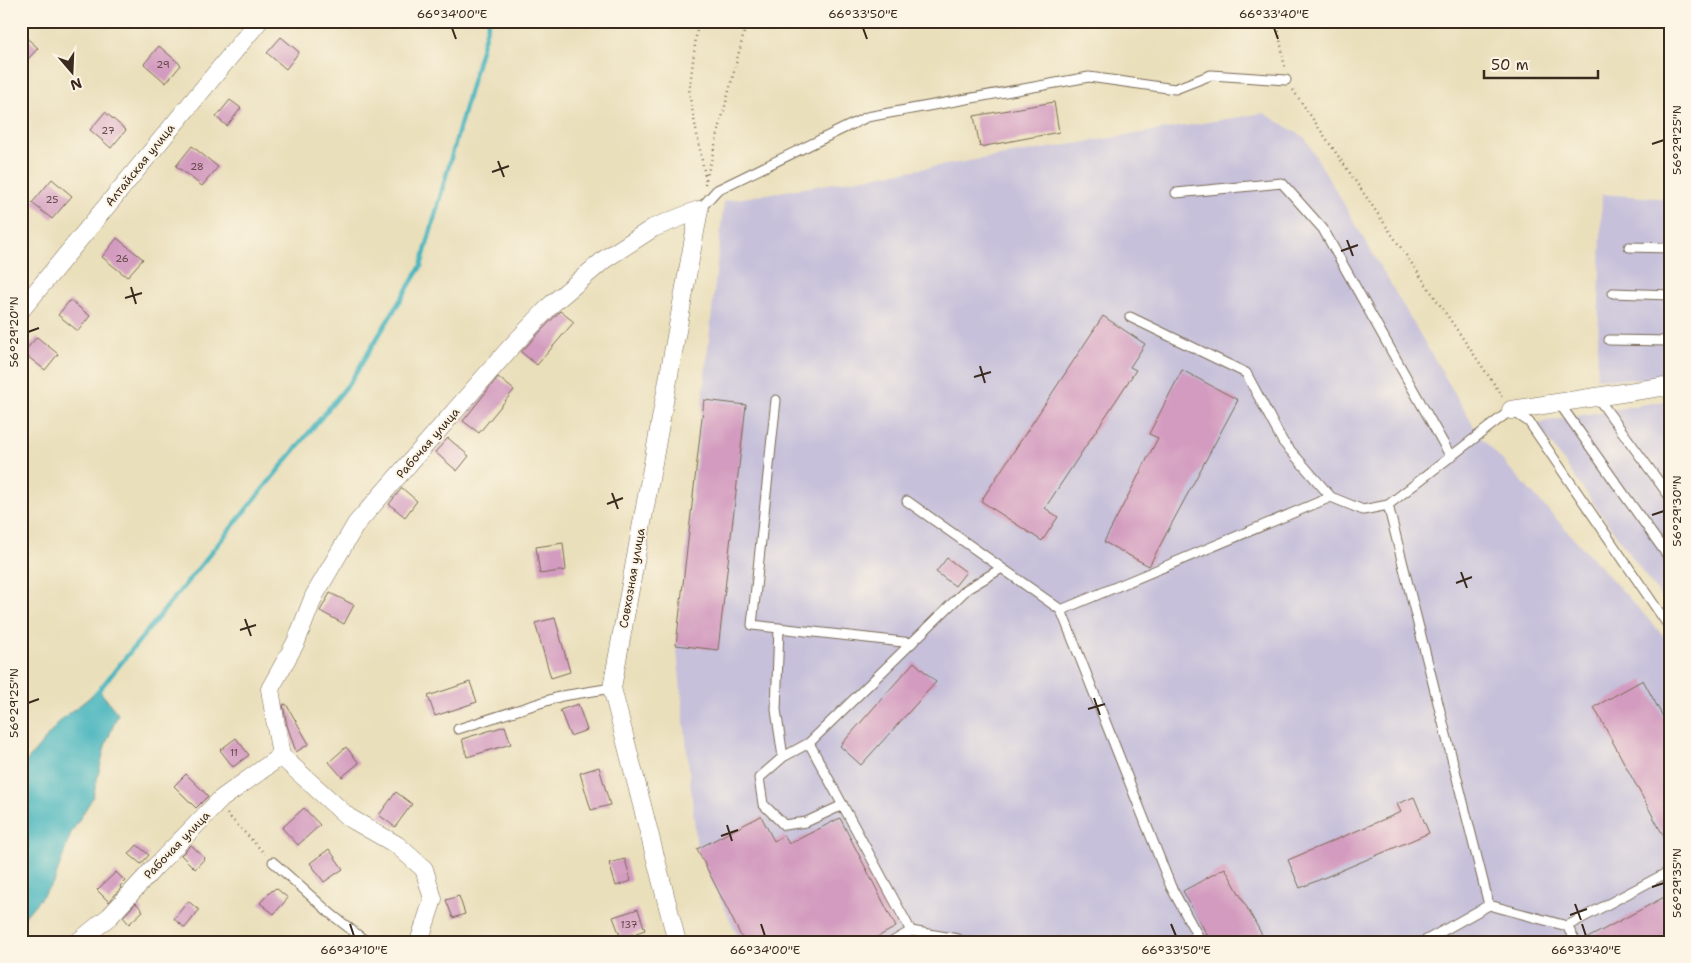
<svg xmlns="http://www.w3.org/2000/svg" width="1691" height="963" viewBox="0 0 1691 963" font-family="'Shantell Sans',sans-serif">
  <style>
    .industrial { fill: #c6c0da }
    .water { fill: #46b5be; stroke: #40706e }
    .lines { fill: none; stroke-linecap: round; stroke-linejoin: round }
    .stream { stroke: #46b5be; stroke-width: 4.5 }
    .building { fill: #d39bbf }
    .lane-casing { stroke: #786955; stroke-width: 11 }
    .street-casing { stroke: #786955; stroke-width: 19 }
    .path { stroke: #786955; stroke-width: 2.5; stroke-dasharray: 1 4; stroke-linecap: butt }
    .lane { stroke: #fff; stroke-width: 9 }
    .street { stroke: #fff; stroke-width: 18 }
    .ticks { fill: none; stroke: #3b2a1e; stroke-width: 2 }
    .labels { text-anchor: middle; stroke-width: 4; stroke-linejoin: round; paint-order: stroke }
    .number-label { font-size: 10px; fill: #614646 }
    .street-label { font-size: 12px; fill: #3b2a1e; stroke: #fcf5e5 }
    .neatline { fill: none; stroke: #3b2a1e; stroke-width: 2 }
    .ticks-label { font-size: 12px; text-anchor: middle; fill: #3b2a1e }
  </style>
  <rect width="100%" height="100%" fill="#fcf5e5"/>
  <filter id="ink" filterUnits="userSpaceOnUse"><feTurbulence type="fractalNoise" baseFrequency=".02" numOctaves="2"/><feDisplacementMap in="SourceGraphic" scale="10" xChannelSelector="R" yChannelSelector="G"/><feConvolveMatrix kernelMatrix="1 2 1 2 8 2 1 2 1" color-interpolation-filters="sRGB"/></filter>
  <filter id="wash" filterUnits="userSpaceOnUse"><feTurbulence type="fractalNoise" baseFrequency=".0096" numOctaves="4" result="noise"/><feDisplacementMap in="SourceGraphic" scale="20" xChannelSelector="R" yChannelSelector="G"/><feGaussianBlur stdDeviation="1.12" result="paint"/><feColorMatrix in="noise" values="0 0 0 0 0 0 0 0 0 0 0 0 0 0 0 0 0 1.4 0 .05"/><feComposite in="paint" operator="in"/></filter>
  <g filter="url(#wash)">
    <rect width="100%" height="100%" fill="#eadfbb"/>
    <path class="industrial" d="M1264 113 1305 138 1479 435 1662 634 1670 645V942H740L697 849 676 641 724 201Z
      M1602 194 1670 199V381L1597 378Z
      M1670 400V610L1536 423Z"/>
    <path class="water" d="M99 690 118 714 105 746 93 797 71 833 54 882 21 921V768L62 719Z"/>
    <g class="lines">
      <path class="stream" d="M95 695 351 381 421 266 489 21"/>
    </g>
    <g id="blocks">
      <path class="building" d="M21 33 38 48 21 67Z
        M281 37 299 52 286 69 267 53Z
        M159 46 181 65 166 83 144 64Z
        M230 100 241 108 227 126 216 117Z
        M1054 102 1059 132 980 147 974 116Z
        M105 112 126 130 111 148 90 130Z
        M192 146 218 167 202 186 176 166Z
        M52 179 72 196 52 219 32 203Z
        M117 238 143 259 127 277 102 257Z
        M70 300 90 316 78 331 58 315Z
        M560 311 574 322 537 365 521 352Z
        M1103 316 1145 344 1130 367 1136 370 1045 508 1058 517 1042 541 981 501Z
        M37 337 58 354 45 370 23 353Z
        M1182 370 1238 400 1149 566 1104 542 1158 438 1149 434Z
        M498 377 514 390 479 433 463 421Z
        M704 400 746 405 718 650 676 645Z
        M448 438 469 456 457 471 435 452Z
        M402 488 417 501 405 517 389 504Z
        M563 543 566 570 540 574 536 547Z
        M947 558 966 572 955 586 936 572Z
        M330 593 354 605 344 624 320 611Z
        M555 618 570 672 551 678 535 623Z
        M914 662 936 682 861 765 840 746Z
        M1643 680 1670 730V848L1594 707Z
        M470 682 477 702 435 716 428 696Z
        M286 704 309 744 296 752 287 725 283 705Z
        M578 704 587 730 570 736 560 710Z
        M505 726 511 744 467 757 462 739Z
        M236 738 249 755 233 767 220 750Z
        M346 747 359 763 342 777 329 762Z
        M599 767 610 805 591 810 580 773Z
        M186 774 208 796 196 808 174 786Z
        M396 792 412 804 395 827 379 815Z
        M1414 797 1429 833 1300 888 1288 860 1401 812 1397 804Z
        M304 808 320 825 298 845 282 828Z
        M761 816 774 841 784 835 789 844 840 818 896 927 868 942H744L697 849Z
        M137 845 149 855 141 864 129 854Z
        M191 845 205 858 195 869 181 855Z
        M329 849 343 869 324 882 310 863Z
        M625 859 631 881 616 886 609 863Z
        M1225 868 1266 942H1211L1183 891Z
        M116 872 125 881 120 886 121 888 109 902 97 890Z
        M276 888 288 898 274 914 260 903 269 893Z
        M1670 894V942H1582V941Z
        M459 896 465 914 453 918 446 900Z
        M188 901 199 910 185 928 174 919Z
        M136 903 143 911 129 924 123 917Z
        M638 909 645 930 621 938 613 917Z"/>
    </g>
  </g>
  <g filter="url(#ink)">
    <use href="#blocks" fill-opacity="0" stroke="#786955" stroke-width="1"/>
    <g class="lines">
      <defs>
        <path id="lane" d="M1176 193 1282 183 1323 229 1451 457
          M699 210 717 190 867 117 1089 77 1175 89 1211 75 1286 80
          M1629 247 1670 248
          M1613 293 1670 295
          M1130 317 1246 373 1283 442 1331 497 1363 510 1388 505
          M1609 340 1670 341
          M1597 397 1670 497
          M776 400 752 625 912 643
          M1559 403 1670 559
          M907 501 1061 610 1171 887 1201 942
          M1061 610 1331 497
          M779 628 776 710 783 757
          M458 729 562 696 612 688
          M809 743 783 757 759 778 763 804 784 825 806 822 843 805
          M273 862 331 914 367 942
          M1489 905 1567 926 1670 871
          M1567 926 1576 942
          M911 931 809 743 967 589 1002 568
          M892 942 911 931 958 939 961 942
          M1423 942 1489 905 1388 505 1511 410 1529 422 1670 628"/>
        <path id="street" d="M21 310 259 21
          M1511 410 1661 387 1670 389
          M281 756 348 817 397 845 424 869 433 899 419 942
          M78 942 110 916 155 867 221 799 281 756 270 689 296 642 314 596 356 524 510 348 552 304 605 259 653 228 699 210
          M677 942 612 688 699 210"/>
      </defs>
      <use href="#lane" class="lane-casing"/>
      <use href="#street" class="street-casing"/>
      <path class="path" d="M698 21 689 93 706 181
        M1277 21 1285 69
        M1293 90 1503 397
        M705 184 747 21
        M227 814 265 854"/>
      <use href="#lane" class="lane"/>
      <use href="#street" class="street"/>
    </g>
  </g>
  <path class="ticks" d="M452 28 456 39M863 28 867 39M1274 28 1278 39M1652 144 1664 140M498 161 504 177M492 172 509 166M1347 240 1353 256M1341 251 1358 245M131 287 136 304M125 298 142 293M28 332 39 328M980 366 985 383M974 377 991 372M612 493 618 509M607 504 623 498M1652 515 1664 511M1461 572 1467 588M1456 583 1472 577M245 619 251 636M240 630 256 625M1094 698 1100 715M28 703 39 699M1088 709 1105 704M727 825 732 841M721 836 738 830M1652 887 1664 883M1575 904 1581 920M1570 915 1587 909M350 924 354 936M761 924 765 936M1171 924 1176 936M1582 924 1586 936"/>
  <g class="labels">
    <g class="number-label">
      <text x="163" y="68">29</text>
      <text x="108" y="134">27</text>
      <text x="197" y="170">28</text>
      <text x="52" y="203">25</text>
      <text x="122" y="262">26</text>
      <text x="234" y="756">11</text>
      <text x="629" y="928">137</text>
    </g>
    <g class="street-label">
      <text transform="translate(140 165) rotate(-51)" y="4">Алтайская улица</text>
      <text transform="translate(428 443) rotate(-49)" y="4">Рабочая улица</text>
      <text transform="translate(632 578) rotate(-80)" y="4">Совхозная улица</text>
      <text transform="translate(177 845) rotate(-46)" y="4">Рабочая улица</text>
    </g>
  </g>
  <rect width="1691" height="963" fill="none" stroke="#fcf5e5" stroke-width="55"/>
  <g transform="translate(72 72) rotate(161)" stroke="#fcf5e5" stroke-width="4" paint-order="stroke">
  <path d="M0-4L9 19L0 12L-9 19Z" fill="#3b2a1e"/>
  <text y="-8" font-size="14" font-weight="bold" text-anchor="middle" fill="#3b2a1e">N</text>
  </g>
  <path d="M1484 70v8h114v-8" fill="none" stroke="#3b2a1e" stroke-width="2.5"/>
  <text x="1491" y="70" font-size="15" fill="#3b2a1e" stroke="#fcf5e5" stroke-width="4" paint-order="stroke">50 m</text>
  <rect x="28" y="28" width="1636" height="908" class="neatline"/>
  <g class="ticks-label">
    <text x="452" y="18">66°34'00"E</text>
    <text x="863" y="18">66°33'50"E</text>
    <text x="1274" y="18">66°33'40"E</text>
    <text transform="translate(1677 140) rotate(-90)" y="4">56°29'25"N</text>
    <text transform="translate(14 332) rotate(-90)" y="4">56°29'20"N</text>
    <text transform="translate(1677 511) rotate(-90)" y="4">56°29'30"N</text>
    <text transform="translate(14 703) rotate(-90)" y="4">56°29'25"N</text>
    <text transform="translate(1677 883) rotate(-90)" y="4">56°29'35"N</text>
    <text x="354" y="954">66°34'10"E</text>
    <text x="765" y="954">66°34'00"E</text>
    <text x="1176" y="954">66°33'50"E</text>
    <text x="1586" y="954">66°33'40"E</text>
  </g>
</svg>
